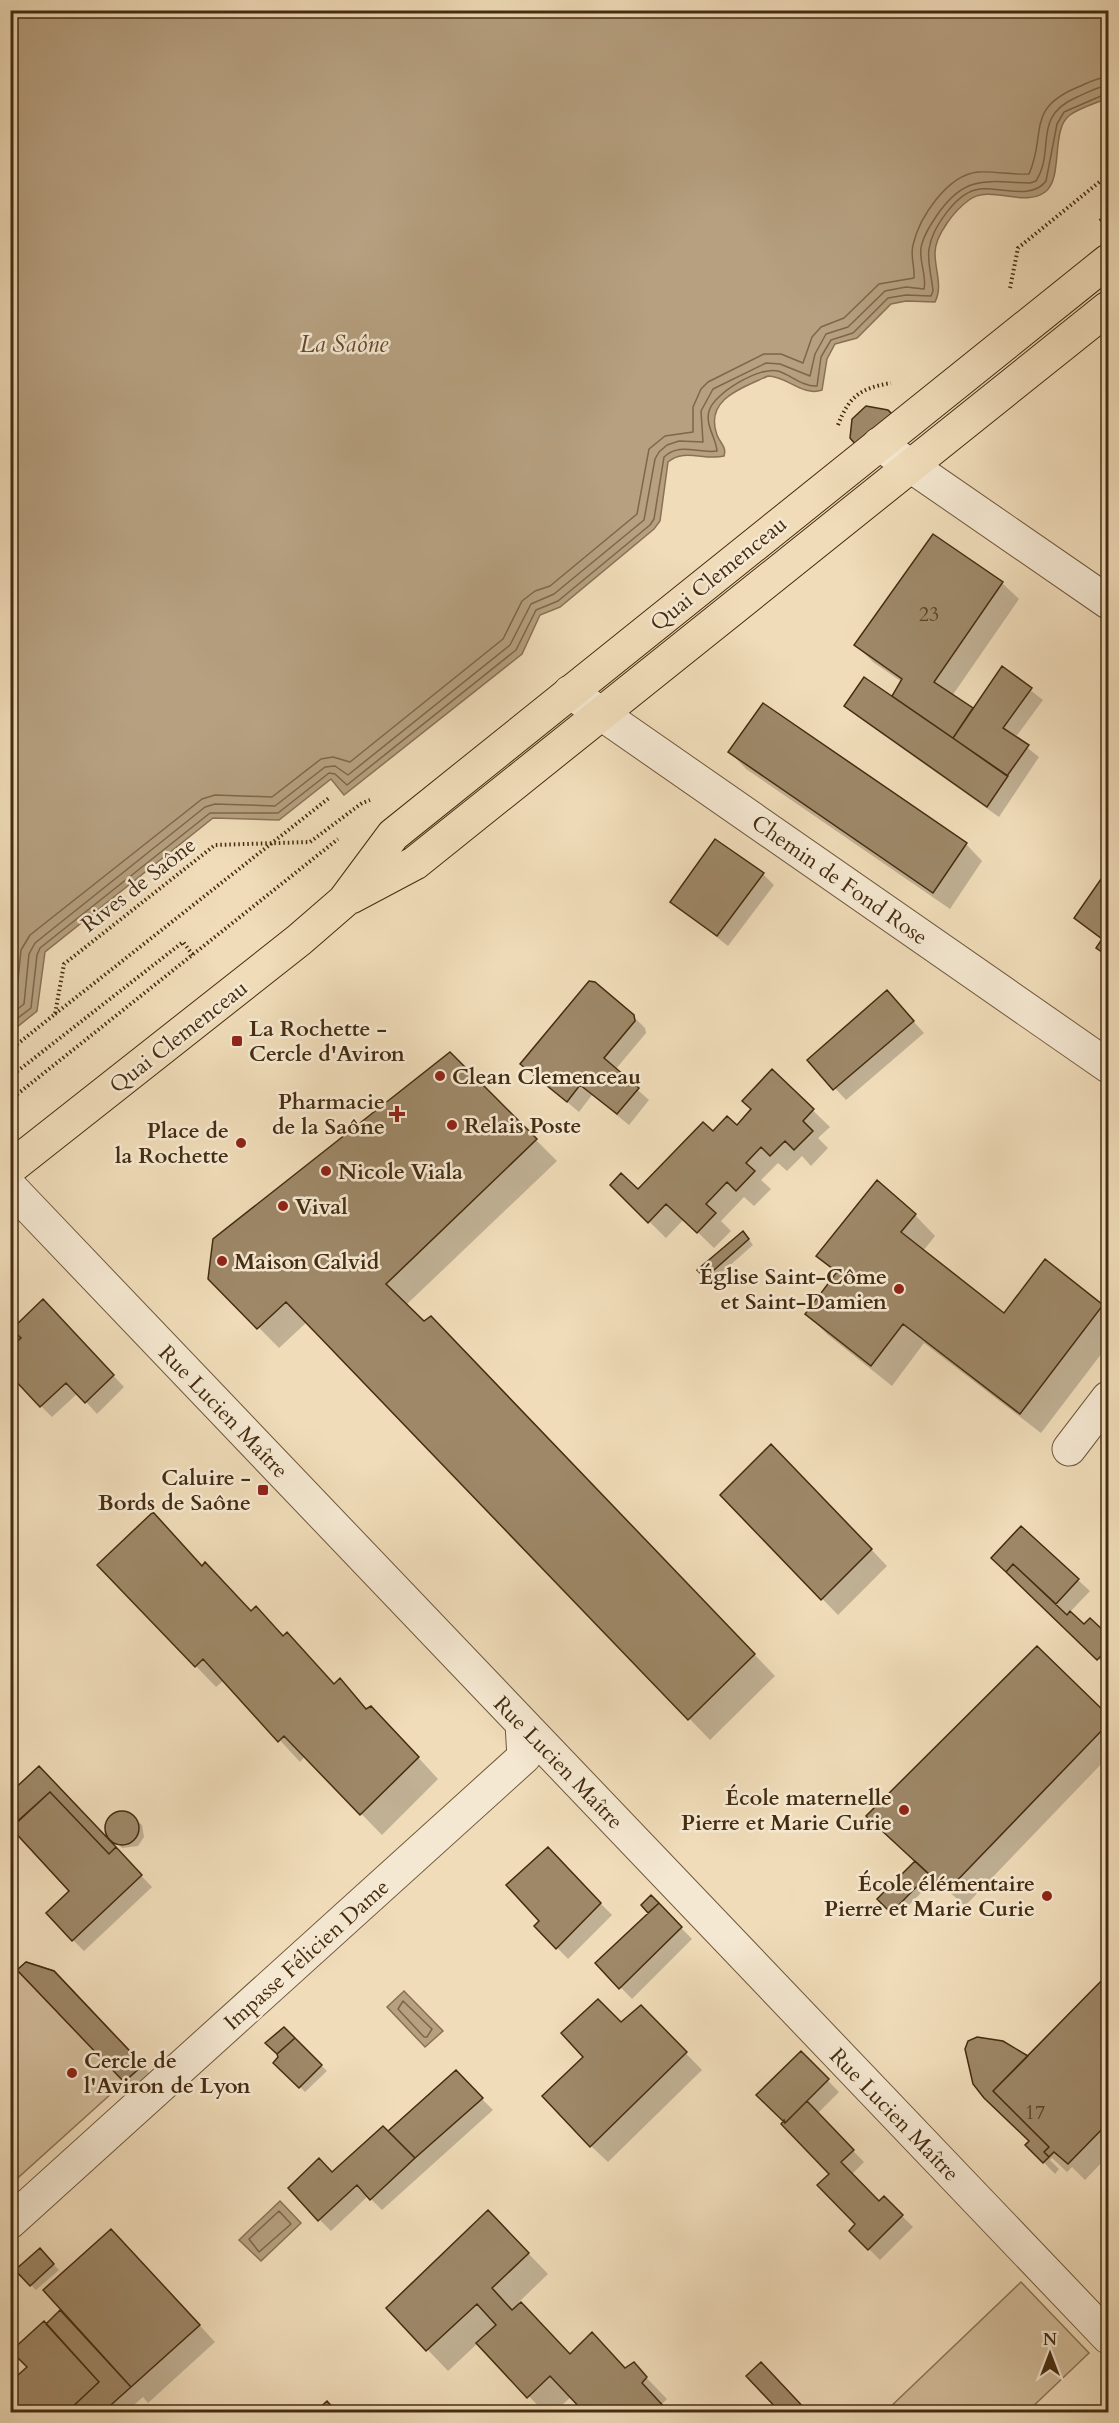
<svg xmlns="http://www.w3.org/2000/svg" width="1119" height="2423" viewBox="0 0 1119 2423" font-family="Cardo,serif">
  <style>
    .green { fill: #d3be9c; stroke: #8c7556; stroke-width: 1.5 }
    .water { fill: #b6a080; stroke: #897253; stroke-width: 1.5 }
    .shadow { fill: #0003 }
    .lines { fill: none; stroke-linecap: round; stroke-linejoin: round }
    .shore { stroke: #7e6648; stroke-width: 1.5 }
    .building { fill: #9e8868; stroke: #452c10; stroke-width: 1.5 }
    .minor-casing { stroke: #70583a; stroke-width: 35 }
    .major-casing { stroke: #452c10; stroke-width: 35 }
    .path { stroke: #452c10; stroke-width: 4; stroke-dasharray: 1.5 3; stroke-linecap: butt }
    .minor { stroke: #f5e8d2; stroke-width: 33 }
    .major { stroke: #f0dcb9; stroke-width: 33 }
    .poi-dot { fill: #8f2418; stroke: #f5e8d2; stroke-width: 2 }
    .labels { text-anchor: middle; stroke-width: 5; stroke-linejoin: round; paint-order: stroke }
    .number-label { font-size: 20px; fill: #5b4326 }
    .street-label { font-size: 22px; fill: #452c10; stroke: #f5e8d2 }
    .poi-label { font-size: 22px; font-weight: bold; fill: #452c10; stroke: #f5e8d2; text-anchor: start }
    .water-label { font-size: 24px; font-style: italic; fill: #61492c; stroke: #f5e8d2 }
  </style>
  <rect width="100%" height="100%" fill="#f0dcb9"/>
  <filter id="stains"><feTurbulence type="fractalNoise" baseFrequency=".00333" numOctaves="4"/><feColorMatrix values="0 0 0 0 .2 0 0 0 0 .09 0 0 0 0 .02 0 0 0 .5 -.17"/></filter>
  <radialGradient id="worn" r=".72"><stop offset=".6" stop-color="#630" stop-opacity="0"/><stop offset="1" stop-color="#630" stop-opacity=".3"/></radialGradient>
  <path class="green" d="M26 1962 54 1971 143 2065 11 2184 10 1976Z
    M1021 2282 1089 2353 1027 2412H885Z"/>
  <path class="water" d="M11 10 1108 11V98C1097 103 1081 107 1070 115 1050 129 1064 178 1045 192 1024 208 990 184 969 200 955 210 935 235 935 253 935 271 943 286 935 302L906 301 891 304 857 338 835 344 827 359 822 390C803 397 787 376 768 376 742 388 704 399 717 435 720 443 727 447 724 456 705 461 684 448 668 462L660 521 654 529 560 607 540 615 522 654 344 795 331 779 279 820 213 818 45 952 37 1011 11 1032Z
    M404 1991 443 2031 425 2047 387 2007Z
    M280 2201 301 2223 261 2261 239 2240Z"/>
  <path class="shadow" d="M1002 583 1019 599 952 696 974 710 1002 668 1043 700 1015 738 1039 757 999 817 858 717 846 706 892 698 902 682 873 662 856 645Z
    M730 752 966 844 982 861 950 909 746 769Z
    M1108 871V958L1098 947 1103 940 1076 917Z
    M763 874 774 885 728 946 672 902Z
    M887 992 924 1033 846 1100 809 1060Z
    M633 1016 645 1028 646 1033 615 1070 649 1100 629 1125 592 1095 579 1112 522 1064Z
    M450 1054 557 1161 406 1305 424 1323 452 1338 775 1676 710 1740 307 1322 279 1348 210 1278Z
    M772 1071 830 1127 818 1138 828 1148 811 1166 802 1156 787 1171 778 1163 761 1180 771 1189 754 1206 744 1197 721 1221 731 1231 714 1248 684 1219 666 1238 612 1185 638 1191 713 1133 737 1127 753 1109Z
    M915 1215 935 1236 923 1251 1004 1315 1045 1261 1108 1313V1345L1041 1433 924 1343 892 1386 828 1335 807 1314 837 1274 818 1256Z
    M748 1238 753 1245 711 1282 699 1270Z
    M54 1312 124 1387 97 1414 78 1393 52 1417 41 1406Z
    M788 1462 887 1566 838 1615 722 1495Z
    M1021 1528 1090 1591 1069 1613 1084 1626 1106 1634 1108 1631V1659L1104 1664 993 1558Z
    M99 1565 203 1567 251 1613 256 1608 335 1685 340 1681 368 1710 391 1728 438 1779 382 1835 305 1756 300 1762 224 1680 216 1687Z
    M1037 1648 1108 1717V1757L965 1906 935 1879 897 1917 879 1899 916 1862Z
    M50 1780 152 1887 84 1951 73 1940 71 1891 10 1826Z
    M127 1812 142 1825 144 1837 138 1846 122 1848 108 1833V1822L115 1814Z
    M548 1850 612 1915 568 1959 536 1926 542 1921Z
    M651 1897 692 1939 632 1999 597 1963 651 1913 643 1905Z
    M19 1970 65 1984 153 2077 136 2092Z
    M1108 1976V2156L1085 2180 1072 2167 1067 2172 1052 2158 1050 2160 1059 2169 1055 2174 1027 2145 1031 2141 1028 2058Z
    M641 2007 702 2070 608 2162 591 2146Z
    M284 2029 327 2071 305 2092 275 2062 281 2057Z
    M801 2053 839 2092 817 2114 864 2162 852 2174 879 2203 884 2198 913 2227 880 2260 851 2231 857 2224 831 2175 783 2124Z
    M455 2072 493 2110 382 2210 368 2196 331 2231 319 2219 332 2174 388 2133Z
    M509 2233 548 2274 519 2302 570 2355 592 2334 626 2369 633 2364 667 2399 661 2405 669 2412H586L571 2397 554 2412H544L478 2343 448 2371 388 2308Z
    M127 2247 215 2342 148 2403 143 2397 126 2412H10V2384L29 2367 46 2325 70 2318Z
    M45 2255 59 2270 36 2290 31 2285Z"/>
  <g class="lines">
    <path class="shore" d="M10 1003 16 999 21 950 30 935 202 799 215 795 272 797 321 759 333 757 350 762 503 639 522 601 535 591 550 586 637 514 649 449 665 436 693 432V407L701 389 708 382 764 354H781L803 363 812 337 821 327 844 318 879 284 914 278C915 267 910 256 913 245 919 218 947 175 978 172 995 171 1012 175 1029 174 1047 133 1025 109 1078 87 1088 83 1098 77 1108 77
      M10 1015 24 1004 29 954 35 943 205 807 215 804 275 806 325 767 335 766 348 775 510 645 531 604 554 594 644 520 655 459 659 452 667 445 679 441 703 442 701 411 713 389 766 363 780 364 810 376 815 354 826 334 848 327 885 291 906 287 924 289C927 276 919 262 921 248 923 235 932 222 940 211 967 174 989 182 1030 183L1036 181C1056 149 1031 117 1077 97 1087 93 1098 86 1108 86
      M10 1024 31 1008 37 955 40 948 210 813H278L329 773 335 774 347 785 516 650 536 610 558 601 650 525 654 519 664 457C680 442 698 454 717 451 716 438 705 425 709 411 714 393 760 366 778 371 791 375 803 387 817 386L821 357 831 340 853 333 888 298 906 295 931 296 933 291C932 278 927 262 929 249 932 228 957 191 980 189 1000 187 1032 200 1046 181L1057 124 1064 112 1108 93
      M403 2001 432 2029 427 2037H424L398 2009Z
      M279 2211 291 2224 259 2252 249 2239Z"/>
  </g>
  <path class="building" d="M1108 335V347L1102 340Z
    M866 406 888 410 893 415 856 445 850 438 852 419Z
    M933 534 1003 582 934 682 973 708 953 738 892 696 902 679 854 645Z
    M1002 666 1032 688 1003 728 1029 745 1007 776 953 738Z
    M864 677 1008 776 987 807 844 706Z
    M763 703 967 843 933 893 728 752Z
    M715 839 764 873 717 936 670 902Z
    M1108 869V956L1096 948 1102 939 1074 918Z
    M589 981 595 982 634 1015 635 1021 604 1058 639 1088 617 1114 580 1085 567 1102 520 1064Z
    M887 990 914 1021 833 1090 807 1060Z
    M450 1052 537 1139 386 1284 424 1321 431 1316 755 1654 688 1720 286 1302 257 1329 208 1279 213 1239Z
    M772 1069 814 1109 803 1121 813 1131 794 1150 785 1141 770 1156 761 1147 746 1163 755 1171 736 1191 727 1182 706 1204 716 1213 697 1233 666 1204 648 1223 610 1185 621 1173 638 1189 703 1122 713 1131 727 1116 737 1125 751 1109 742 1101Z
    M877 1180 916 1214 901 1232 1004 1313 1045 1259 1103 1305 1020 1414 903 1324 871 1366 805 1314 837 1272 816 1256Z
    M743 1231 749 1239 705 1278 697 1270Z
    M43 1299 114 1375 85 1403 66 1383 40 1407 10 1375V1348L21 1338 12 1329Z
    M12 1329 21 1338 10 1348V1331Z
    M771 1444 872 1549 821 1600 720 1495Z
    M153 1512 202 1566 205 1562 251 1611 256 1606 283 1636 287 1632 334 1684 340 1678 366 1709 371 1706 419 1757 360 1815 284 1736 278 1742 203 1659 195 1667 97 1565Z
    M1021 1526 1079 1579 1056 1604 1013 1564 1006 1572 991 1558Z
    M1013 1564 1067 1615 1070 1611 1084 1624 1090 1618 1105 1632 1108 1628V1649L1097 1660 1006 1572Z
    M1037 1646 1108 1715V1724L947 1891 866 1816Z
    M39 1766 116 1847 109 1854 50 1792 10 1828V1793Z
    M50 1792 109 1854 116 1847 142 1875 72 1941 46 1913 69 1891 11 1828Z
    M105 1828a17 17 0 1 1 34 0a17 17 0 1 1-34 0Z
    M548 1847 601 1903 556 1949 534 1926 539 1921 506 1885Z
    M915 1861 929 1874 891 1913 877 1899Z
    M651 1895 659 1903 648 1913 641 1905Z
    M659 1903 682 1927 619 1989 595 1963Z
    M26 1962 54 1971 143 2065 124 2082 17 1970Z
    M1108 1974V2123L1068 2164 1054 2152 1049 2157 1044 2152 1049 2147 993 2091Z
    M598 1999 621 2022 641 2005 687 2052 590 2147 542 2096 583 2057 561 2033Z
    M284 2027 295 2038 277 2054 265 2043Z
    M977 2037 1003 2041 1028 2056 993 2091 1049 2147 1044 2152 1049 2157 1043 2163 1025 2145 1029 2141 984 2098 973 2084 965 2049 968 2041Z
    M295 2038 322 2065 299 2088 273 2063 278 2057 277 2054Z
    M801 2051 829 2079 785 2123 756 2095Z
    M456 2070 483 2098 415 2158 388 2131Z
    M807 2101 854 2150 841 2162 879 2201 884 2196 903 2215 868 2250 849 2231 855 2224 817 2185 829 2174 781 2124 784 2120 785 2123Z
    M383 2126 415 2158 370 2200 357 2185 318 2221 288 2188 319 2158 332 2172Z
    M488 2210 529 2253 492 2288 512 2310 521 2302 570 2354 592 2332 625 2368 634 2362 647 2377 642 2383 669 2412H584L550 2376 527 2398 476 2343 496 2325 477 2304 426 2351 386 2308Z
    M111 2229 200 2325 131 2387 43 2290Z
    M40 2248 54 2264 30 2286 15 2270Z
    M60 2310 131 2387 103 2412H71L69 2410 99 2382 46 2324Z
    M44 2321 99 2382 69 2410 71 2412H10V2382L27 2367 11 2351Z
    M761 2362 808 2412H780L746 2376Z
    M327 2401 337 2412H315Z"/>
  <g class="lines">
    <defs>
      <path id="minor" d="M879 444 1108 602
        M570 692 1108 1066
        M10 1187 1108 2337
        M1069 1449 1108 1398
        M10 2222 524 1757 522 1724"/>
      <path id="major" d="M351 897 415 863 1108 308
        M10 1168 299 940 344 901 393 835 1108 261"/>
    </defs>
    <use href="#minor" class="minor-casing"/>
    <use href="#major" class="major-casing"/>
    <path class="path" d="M1100 221 1108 214
      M1010 288 1018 248 1108 175
      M838 425C849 396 861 388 891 383
      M55 1014 329 798
      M10 1050 55 1014 64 964 215 845 310 842 362 803 370 800
      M10 1077 183 942 193 955
      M10 1100 338 839"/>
    <use href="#minor" class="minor"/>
    <use href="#major" class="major"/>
  </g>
  <g class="poi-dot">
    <rect x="231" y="1035" width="12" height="12" rx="3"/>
    <circle cx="440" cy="1076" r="6"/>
    <path d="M394 1105h6v6h6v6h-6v6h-6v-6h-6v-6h6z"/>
    <circle cx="452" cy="1125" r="6"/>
    <circle cx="241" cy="1143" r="6"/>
    <circle cx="326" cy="1171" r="6"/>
    <circle cx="283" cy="1206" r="6"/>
    <circle cx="222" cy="1261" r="6"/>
    <circle cx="899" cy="1289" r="6"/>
    <rect x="257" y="1484" width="12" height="12" rx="3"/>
    <circle cx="904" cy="1810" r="6"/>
    <circle cx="1047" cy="1896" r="6"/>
    <circle cx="72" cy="2073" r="6"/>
  </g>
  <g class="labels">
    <g class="number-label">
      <text x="929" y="621">23</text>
      <text x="1035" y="2119">17</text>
    </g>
    <g class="street-label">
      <text transform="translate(718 573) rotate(-39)" y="8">Quai Clemenceau</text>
      <text transform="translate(840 879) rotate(35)" y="8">Chemin de Fond Rose</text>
      <text transform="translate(138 884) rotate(-38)" y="8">Rives de Saône</text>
      <text transform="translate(178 1036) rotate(-38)" y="8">Quai Clemenceau</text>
      <text transform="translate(224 1411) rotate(46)" y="8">Rue Lucien Maître</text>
      <text transform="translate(559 1762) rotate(46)" y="8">Rue Lucien Maître</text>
      <text transform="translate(306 1954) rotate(-42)" y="8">Impasse Félicien Dame</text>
      <text transform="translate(895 2114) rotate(46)" y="8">Rue Lucien Maître</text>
    </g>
    <g class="poi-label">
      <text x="249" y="1036">La Rochette -<tspan x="249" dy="25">Cercle d'Aviron</tspan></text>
      <text x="452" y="1084">Clean Clemenceau</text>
      <text x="385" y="1109" text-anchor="end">Pharmacie<tspan x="385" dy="25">de la Saône</tspan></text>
      <text x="464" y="1133">Relais Poste</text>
      <text x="229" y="1138" text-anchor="end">Place de<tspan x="229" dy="25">la Rochette</tspan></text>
      <text x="338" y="1179">Nicole Viala</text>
      <text x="295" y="1214">Vival</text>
      <text x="234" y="1269">Maison Calvid</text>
      <text x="887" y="1284" text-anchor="end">Église Saint-Côme<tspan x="887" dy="25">et Saint-Damien</tspan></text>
      <text x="251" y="1485" text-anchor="end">Caluire -<tspan x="251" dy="25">Bords de Saône</tspan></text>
      <text x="892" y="1805" text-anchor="end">École maternelle<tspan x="892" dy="25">Pierre et Marie Curie</tspan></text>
      <text x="1035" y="1891" text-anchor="end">École élémentaire<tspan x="1035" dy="25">Pierre et Marie Curie</tspan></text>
      <text x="84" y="2068">Cercle de<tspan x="84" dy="25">l'Aviron de Lyon</tspan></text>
    </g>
    <g class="water-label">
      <text x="344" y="352">La Saône</text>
    </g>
  </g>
  <rect width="1119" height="2423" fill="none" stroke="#f0dcb9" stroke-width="36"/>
  <rect x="12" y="12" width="1095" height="2399" fill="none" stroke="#452c10" stroke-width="3"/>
  <rect x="18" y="18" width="1083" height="2387" fill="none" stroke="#452c10" stroke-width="1.5"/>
  <g transform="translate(1050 2354)" stroke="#f5e8d2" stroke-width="4.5" paint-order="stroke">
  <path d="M0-4.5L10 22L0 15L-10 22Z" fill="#452c10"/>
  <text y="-9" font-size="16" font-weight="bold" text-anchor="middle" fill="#452c10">N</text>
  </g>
  <rect width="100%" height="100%" filter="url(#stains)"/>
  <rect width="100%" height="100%" fill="url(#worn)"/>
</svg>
